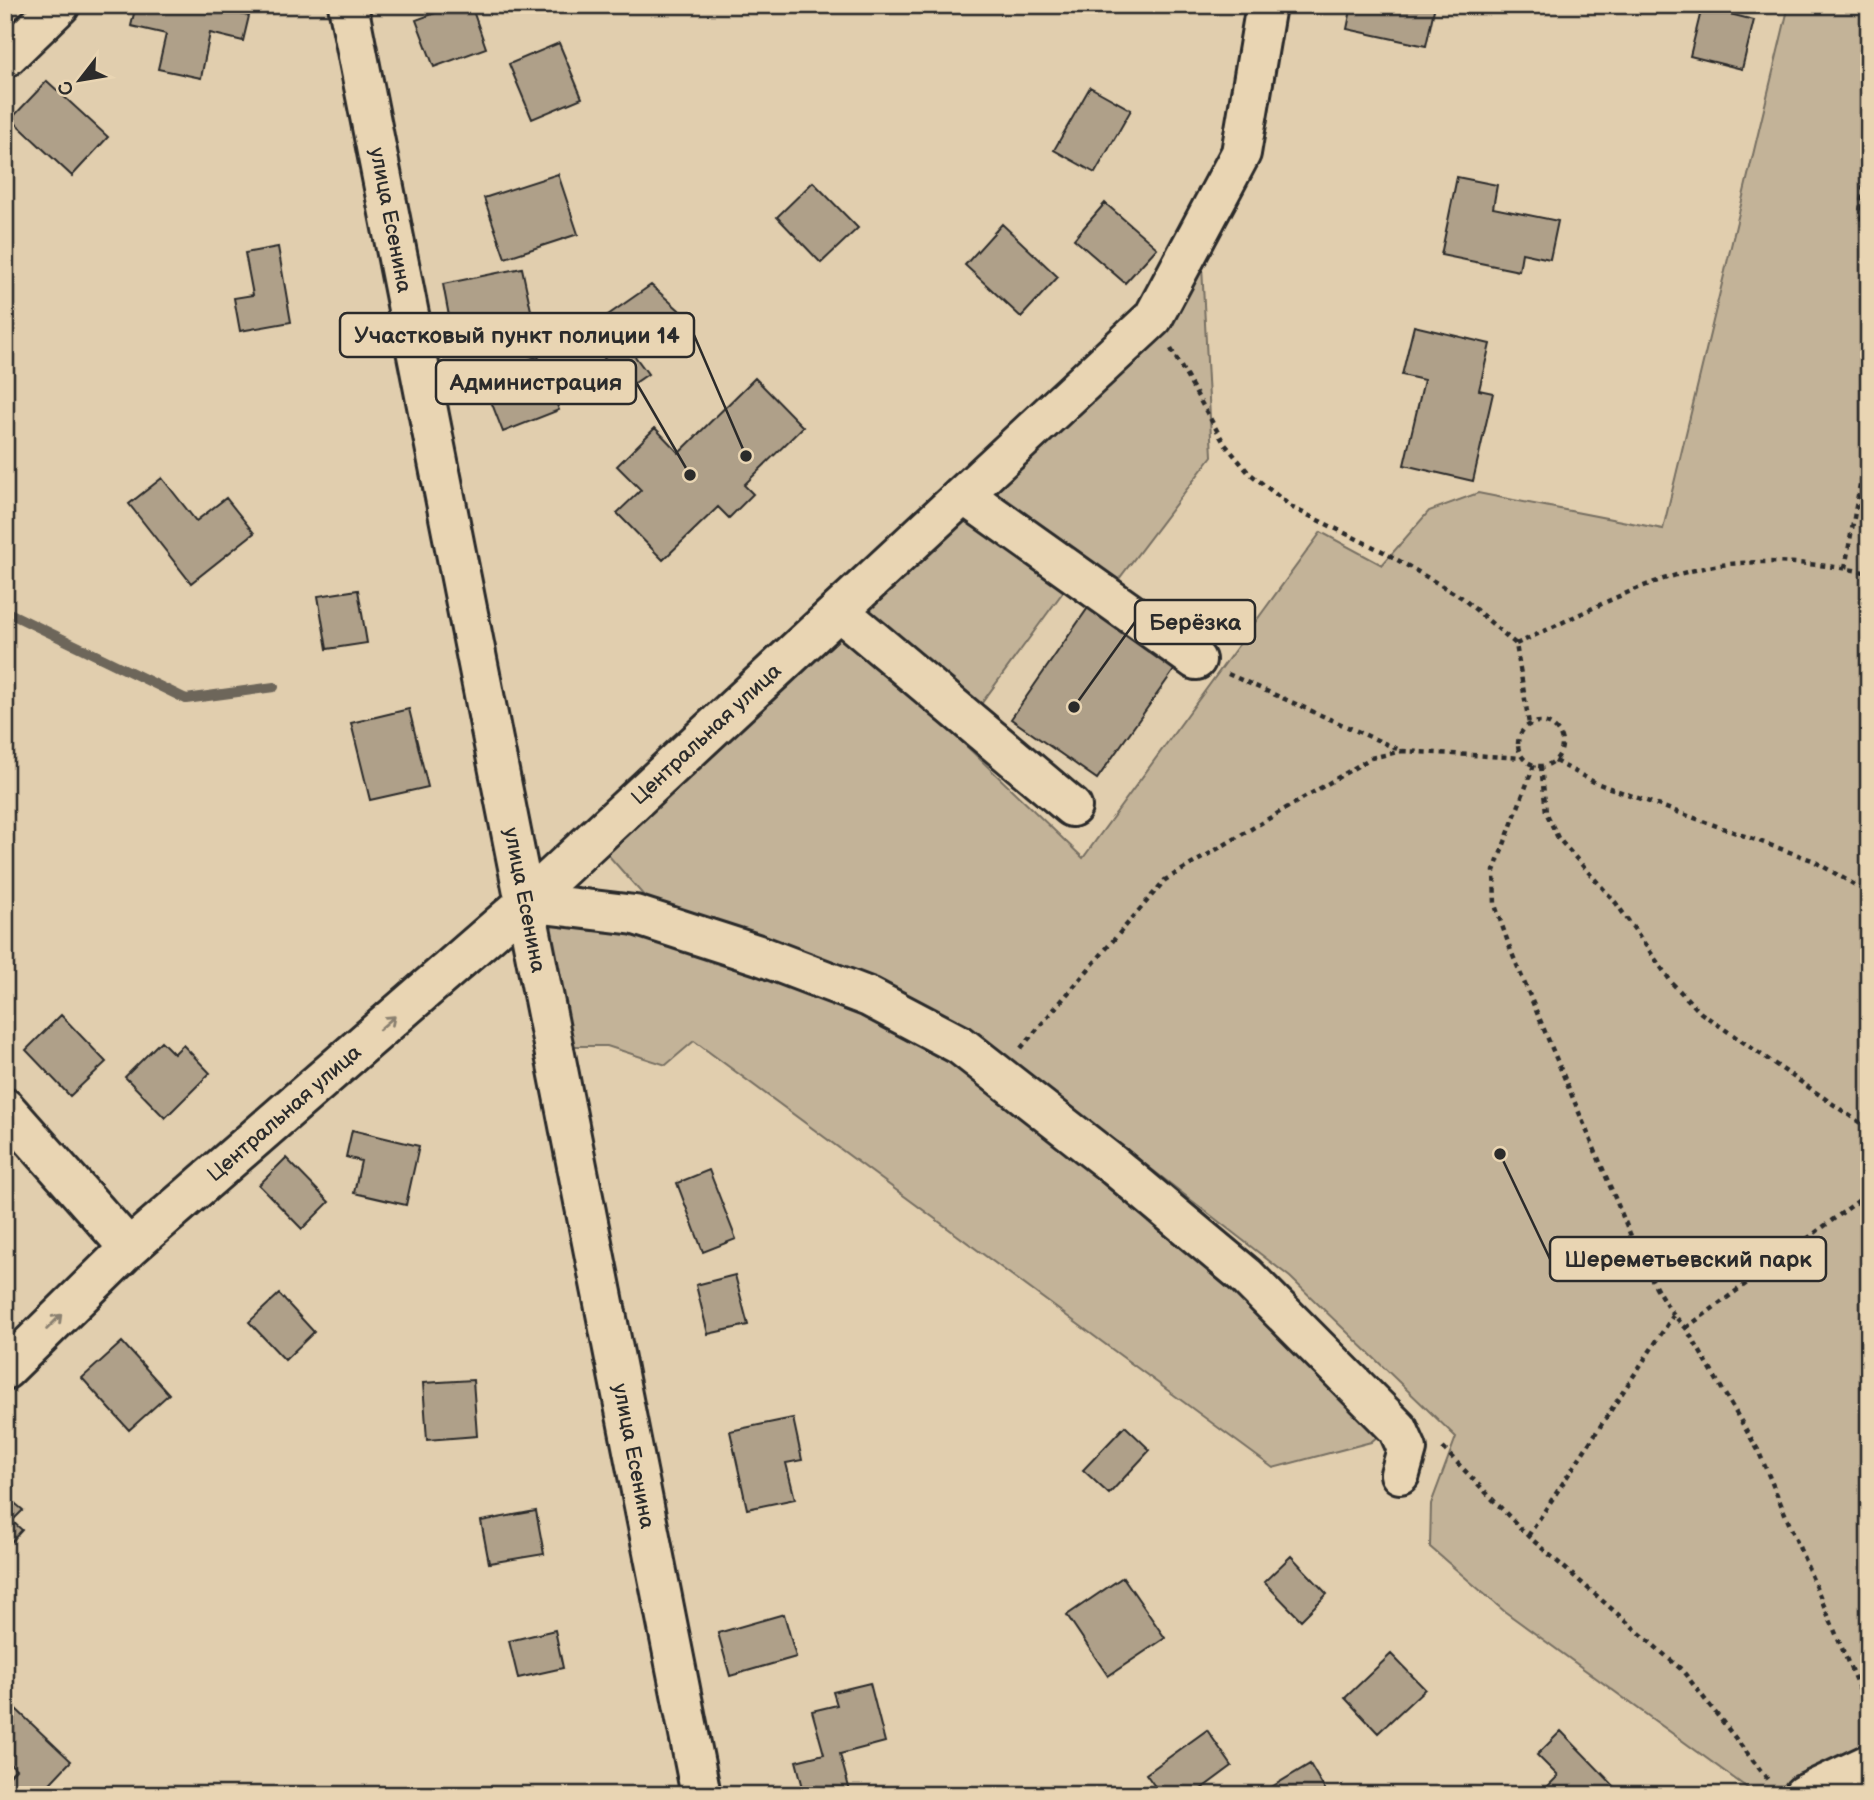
<svg xmlns="http://www.w3.org/2000/svg" width="1874" height="1800" viewBox="0 0 1874 1800" font-family="'Balsamiq Sans',sans-serif">
  <style>
    .green { fill: #c3b398; stroke: #776f62; stroke-width: 2 }
    .lines { fill: none; stroke-linecap: round; stroke-linejoin: round }
    .stream { stroke: #6d665a; stroke-width: 10 }
    .building { fill: #afa089; stroke: #2b2b2b; stroke-width: 2 }
    .minor-casing { stroke: #2b2b2b; stroke-width: 44 }
    .path { stroke: #2b2b2b; stroke-width: 4.5; stroke-dasharray: 5 5; stroke-linecap: butt }
    .minor { stroke: #e9d5b3; stroke-width: 38 }
    .oneway { stroke: #8a806f }
    .labels { text-anchor: middle; stroke-width: 7; stroke-linejoin: round; paint-order: stroke }
    .street-label { font-size: 21px; fill: #2b2b2b; stroke: #e9d5b3 }
    .leader { fill: none; stroke: #2b2b2b; stroke-width: 2.5 }
    .callout-dot { fill: #2b2b2b; stroke: #e9d5b3; stroke-width: 2.5 }
    .callout { fill: #e9d5b3; stroke: #2b2b2b; stroke-width: 2.5 }
    .callout-label { font-size: 23px; text-anchor: middle; font-weight: bold; fill: #2b2b2b }
  </style>
  <rect width="100%" height="100%" fill="#e1ceae"/>
  <filter id="ink" filterUnits="userSpaceOnUse"><feTurbulence type="fractalNoise" baseFrequency=".0143" numOctaves="2"/><feDisplacementMap in="SourceGraphic" scale="14" xChannelSelector="R" yChannelSelector="G"/><feConvolveMatrix kernelMatrix="1 2 1 2 8 2 1 2 1" color-interpolation-filters="sRGB"/></filter>
  <g filter="url(#ink)">
    <path class="green" d="M1789 5H1869V1747L1765 1795H1757L1504 1611 1430 1547 1431 1504 1456 1437 1290 1277 974 1031 819 965 660 914 601 847 839 624 1083 858 1321 532 1382 565 1429 511 1478 493 1663 529Z
      M1201 247 1212 456 1109 592 975 493Z
      M972 507 1071 581 973 715 850 612Z
      M537 912 639 925 955 1048 1240 1280 1387 1428 1371 1442 1273 1468 694 1041 666 1065 607 1046H562Z"/>
    <g class="lines">
      <path class="stream" d="M5 611 186 699 274 687"/>
    </g>
    <path class="building" d="M136 5H202L249 16 243 41 210 33 201 78 158 69 166 34 131 26Z
      M457 5H471L486 48 434 67 416 20Z
      M1352 5H1435L1426 46 1347 29Z
      M1702 7 1754 20 1742 69 1690 56Z
      M559 43 582 98 532 119 509 64Z
      M47 81 108 137 72 176 11 119Z
      M1090 87 1131 110 1095 173 1054 150Z
      M558 174 578 234 505 258 484 198Z
      M1457 177 1497 185 1493 208 1558 221 1550 259 1522 253 1519 271 1441 255Z
      M813 182 858 228 821 263 777 217Z
      M1105 203 1157 248 1125 283 1074 239Z
      M1002 224 1058 277 1021 317 965 265Z
      M278 247 291 322 240 331 234 298 253 295 245 253Z
      M522 268 532 315 452 332 443 284Z
      M651 285 687 317 634 355 648 374 626 389 585 331Z
      M1414 326 1490 344 1479 390 1493 393 1473 481 1404 465 1424 380 1402 375Z
      M538 356 559 410 503 432 482 378Z
      M755 378 803 427 744 485 753 494 729 518 718 507 663 560 617 513 641 490 617 466 655 428 679 453Z
      M162 478 196 521 226 498 254 533 191 583 129 504Z
      M358 590 367 643 327 649 318 596Z
      M1092 602 1179 663 1097 779 1011 719Z
      M409 709 428 787 370 800 351 723Z
      M61 1015 106 1062 70 1096 26 1050Z
      M161 1041 174 1054 183 1045 210 1073 165 1118 125 1077Z
      M352 1130 419 1146 406 1205 354 1193 361 1161 346 1157Z
      M286 1158 329 1202 302 1229 259 1185Z
      M709 1170 736 1239 703 1252 677 1183Z
      M735 1275 748 1325 708 1334 696 1285Z
      M279 1294 314 1332 285 1360 249 1322Z
      M122 1342 169 1394 129 1430 82 1378Z
      M473 1380 477 1436 427 1440 423 1383Z
      M793 1418 802 1460 786 1463 795 1499 747 1509 730 1431Z
      M1125 1426 1150 1450 1109 1494 1083 1470Z
      M5 1495 23 1510 12 1521 22 1530 5 1549Z
      M536 1511 544 1554 489 1563 481 1521Z
      M1291 1556 1327 1594 1301 1620 1264 1582Z
      M1123 1577 1165 1638 1108 1676 1067 1615Z
      M784 1614 796 1657 730 1676 718 1633Z
      M555 1630 563 1668 518 1678 509 1641Z
      M1391 1654 1425 1689 1378 1733 1345 1698Z
      M870 1683 885 1742 840 1754 851 1795H805L796 1761 824 1754 812 1711 837 1705 833 1692Z
      M16 1709 71 1761 39 1795H5V1780L16 1769 5 1759V1720Z
      M1207 1730 1232 1766 1193 1795H1161L1146 1774Z
      M1561 1731 1619 1791 1615 1795 1540 1794 1558 1776 1537 1755Z
      M1310 1764 1328 1795H1258Z"/>
    <g class="lines">
      <defs>
        <path id="minor" d="M348 5 701 1795
          M5 58 60 5
          M964 495 1196 660
          M839 611 1072 807
          M526 902 635 915 759 955 869 997 960 1045 1112 1164 1246 1276 1398 1429 1407 1449 1400 1474
          M5 1108 129 1248
          M5 1370 129 1248 526 902 1153 318 1241 153 1266 5
          M1803 1795 1869 1764"/>
      </defs>
      <use href="#minor" class="minor-casing"/>
      <path class="path" d="M1869 136 1860 213 1869 250
        M1171 349 1224 443 1248 472 1293 508 1384 552 1461 597 1516 644 1529 724
        M1845 568 1869 434
        M1516 644C1575 618 1636 583 1699 569 1751 557 1816 562 1869 573
        M1228 674 1402 751 1523 758
        M1518 744a22 22 0 1 1 44 0a22 22 0 1 1-44 0Z
        M1555 761 1596 783 1812 860 1869 893
        M1534 765 1494 871 1495 905 1511 951 1634 1243C1649 1273 1662 1305 1686 1328L1758 1450 1869 1712
        M1541 766 1546 812 1558 838 1616 903 1672 983 1701 1013 1869 1129
        M1021 1048 1165 880 1371 758 1402 751
        M1686 1328 1869 1193
        M1443 1448 1528 1536 1682 1670 1769 1781
        M1528 1536 1673 1316"/>
      <use href="#minor" class="minor"/>
    </g>
    <defs><path id="oneway-shaft" d="M-6 0H5M1.5-3L5.5 0L1.5 3" fill="none" stroke-width="1.6" stroke-linecap="round" stroke-linejoin="round" transform="scale(1.75)"/></defs>
    <g class="oneway">
      <use href="#oneway-shaft" transform="translate(387 1023) rotate(-41)"/>
      <use href="#oneway-shaft" transform="translate(54 1322) rotate(-45)"/>
    </g>
  </g>
  <g class="labels">
    <g class="street-label">
      <text transform="translate(391 220) rotate(79)" y="7">улица Есенина</text>
      <text transform="translate(706 734) rotate(-43)" y="7">Центральная улица</text>
      <text transform="translate(525 900) rotate(79)" y="7">улица Есенина</text>
      <text transform="translate(284 1113) rotate(-41)" y="7">Центральная улица</text>
      <text transform="translate(634 1456) rotate(79)" y="7">улица Есенина</text>
    </g>
  </g>
  <path class="leader" d="M746 456L694 335M690 475L636 382M1074 707L1135 622M1500 1154L1550 1259"/>
  <g class="callout-dot">
    <circle cx="746" cy="456" r="7"/>
    <circle cx="690" cy="475" r="7"/>
    <circle cx="1074" cy="707" r="7"/>
    <circle cx="1500" cy="1154" r="7"/>
  </g>
  <g class="callout">
    <rect x="340" y="313" width="354" height="44" rx="7"/>
    <rect x="436" y="360" width="200" height="44" rx="7"/>
    <rect x="1135" y="600" width="120" height="44" rx="7"/>
    <rect x="1550" y="1237" width="276" height="44" rx="7"/>
  </g>
  <g class="callout-label">
    <text x="517" y="343">Участковый пункт полиции 14</text>
    <text x="536" y="390">Администрация</text>
    <text x="1195" y="630">Берёзка</text>
    <text x="1688" y="1267">Шереметьевский парк</text>
  </g>
  <rect width="1874" height="1800" fill="none" stroke="#e9d5b3" stroke-width="28"/>
  <rect x="14" y="14" width="1846" height="1772" fill="none" stroke="#2b2b2b" stroke-width="2.5" filter="url(#ink)"/>
  <g transform="translate(80 80) rotate(239)" stroke="#e9d5b3" stroke-width="5" paint-order="stroke">
  <path d="M0-5L12 26L0 18L-12 26Z" fill="#2b2b2b"/>
  <text y="-10" font-size="19" font-weight="bold" text-anchor="middle" fill="#2b2b2b">С</text>
  </g>
</svg>
